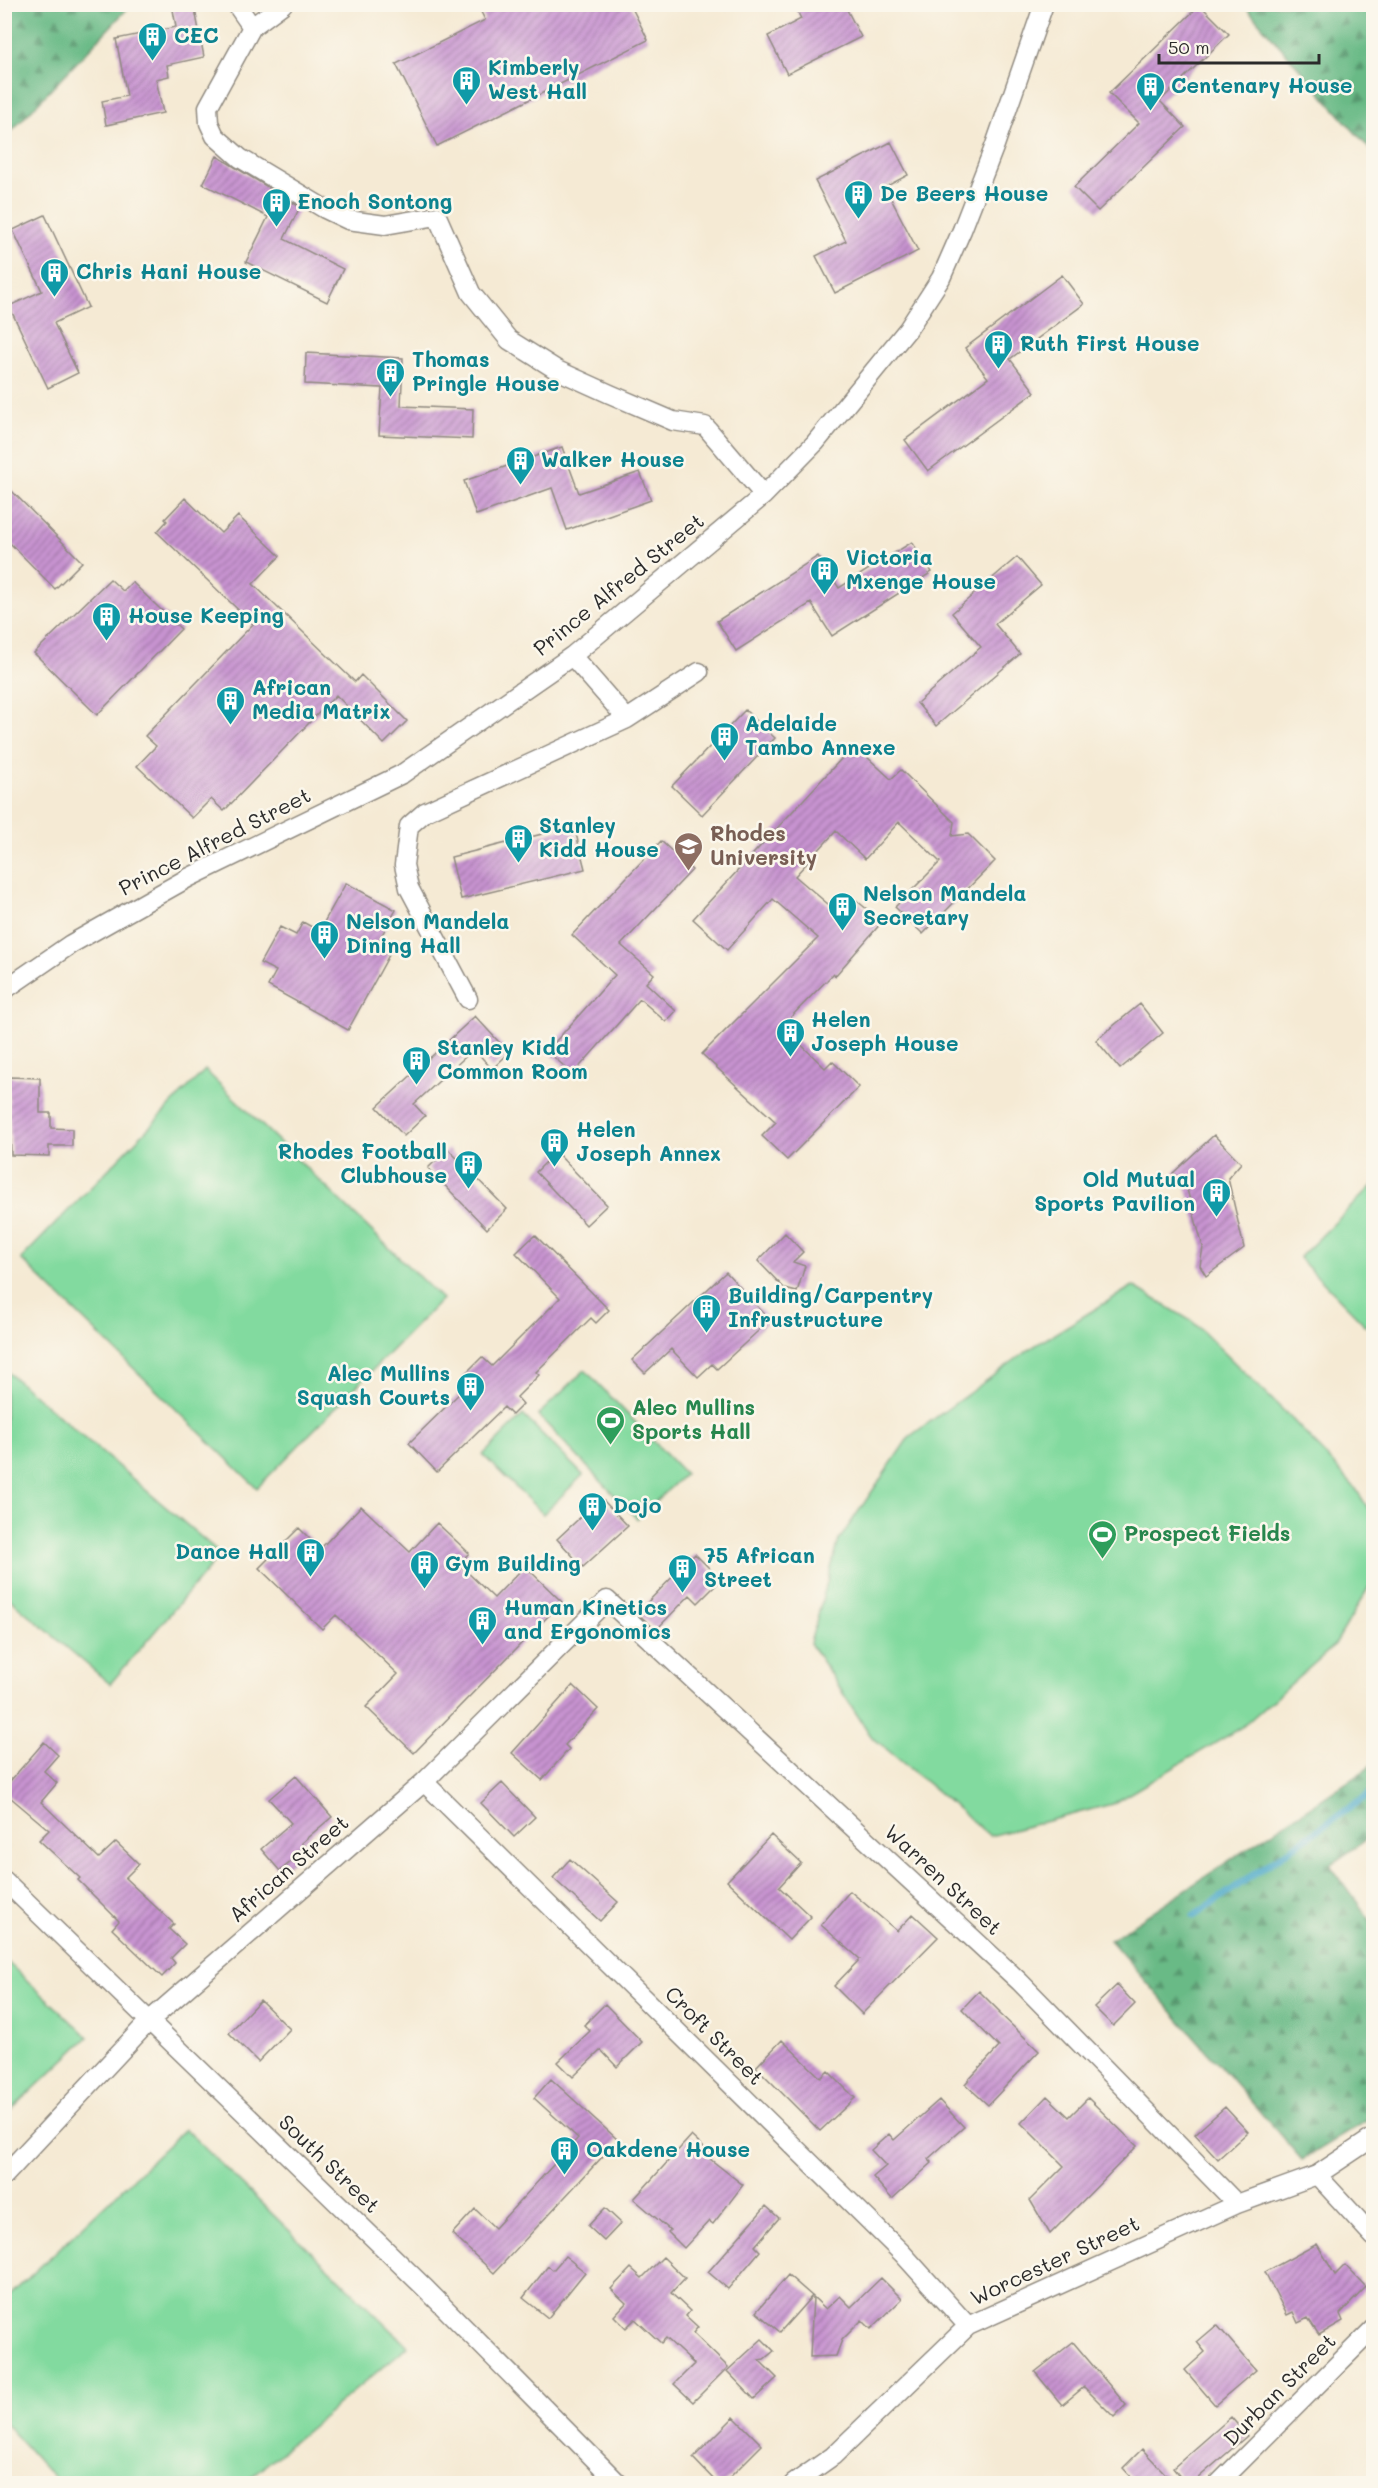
<svg xmlns="http://www.w3.org/2000/svg" width="1378" height="2488" viewBox="0 0 1378 2488" font-family="Mali,sans-serif">
  <style>
    .grass { fill: #82da9f; stroke: #568265; stroke-width: 1.5 }
    .forest { fill: url(#forest-firs); stroke: #4a7258; stroke-width: 1.5 }
    .lines { fill: none; stroke-linecap: round; stroke-linejoin: round }
    .stream { stroke: #49a8c8; stroke-width: 7 }
    .building { fill: url(#building-hatch) }
    .street-casing { stroke: #908a80; stroke-width: 21 }
    .street { stroke: #fff; stroke-width: 18 }
    .labels { text-anchor: middle; stroke-width: 5; stroke-linejoin: round; paint-order: stroke }
    .culture-label { font-size: 21px; font-weight: bold; fill: #0d838f; stroke: #fbf7ec; text-anchor: start }
    .street-label { font-size: 21px; fill: #2b2b2b; stroke: #fbf7ec }
    .education-label { font-size: 21px; font-weight: bold; fill: #785e54; stroke: #fbf7ec; text-anchor: start }
    .leisure-label { font-size: 21px; font-weight: bold; fill: #27864d; stroke: #fbf7ec; text-anchor: start }
  </style>
  <defs>
    <pattern id="forest-firs" width="22" height="20" patternUnits="userSpaceOnUse" patternTransform="scale(1.5)"><rect width="22" height="20" fill="#69ba86"/><path d="M5 1l3.5 6h-7zM16 11l3.5 6h-7z" fill="#57976e"/></pattern>
    <pattern id="building-hatch" width="6" height="6" patternUnits="userSpaceOnUse" patternTransform="scale(1.5)"><rect width="6" height="6" fill="#c793d0"/><path d="M-1 1l2-2M0 6l6-6M5 7l2-2" fill="none" stroke="#a278a9"/></pattern>
  </defs>
  <rect width="100%" height="100%" fill="#fbf7ec"/>
  <filter id="ink" filterUnits="userSpaceOnUse"><feTurbulence type="fractalNoise" baseFrequency=".0167" numOctaves="2"/><feDisplacementMap in="SourceGraphic" scale="12" xChannelSelector="R" yChannelSelector="G"/><feConvolveMatrix kernelMatrix="1 2 1 2 8 2 1 2 1" color-interpolation-filters="sRGB"/></filter>
  <filter id="wash" filterUnits="userSpaceOnUse"><feTurbulence type="fractalNoise" baseFrequency=".008" numOctaves="4" result="noise"/><feDisplacementMap in="SourceGraphic" scale="24" xChannelSelector="R" yChannelSelector="G"/><feGaussianBlur stdDeviation="1.35" result="paint"/><feColorMatrix in="noise" values="0 0 0 0 0 0 0 0 0 0 0 0 0 0 0 0 0 1.4 0 .05"/><feComposite in="paint" operator="in"/></filter>
  <g filter="url(#wash)">
    <rect width="100%" height="100%" fill="#f5ead4"/>
    <path class="grass" d="M205 1070 442 1299 257 1488 21 1259Z
      M1373 1185V1333L1299 1258Z
      M1133 1286 1193 1322 1292 1419 1356 1489 1373 1516V1580L1334 1646 1241 1728 1112 1804 990 1836 871 1736 810 1643 839 1540 909 1437 1031 1348Z
      M5 1370 221 1554 110 1684 5 1595Z
      M585 1370 685 1474 637 1519 538 1415Z
      M523 1415 583 1475 543 1514 483 1455Z
      M4 1959 88 2037 5 2116H4Z
      M185 2129 408 2346 244 2483H59L5 2423V2300Z"/>
    <path class="forest" d="M5 4 131 5 5 138 4 5Z
      M1244 5H1373V153Z
      M1373 1765V1835L1330 1865 1373 1924V2117L1302 2160 1110 1940Z"/>
    <g class="lines">
      <path class="stream" d="M1194 1916 1374 1791"/>
    </g>
    <g id="blocks">
      <path class="building" d="M172 4H194L204 57 167 65 169 76 156 79 163 113 106 125 102 101 127 96 116 39 176 27Z
        M477 4H630L648 40 437 146 396 64 485 20Z
        M794 4H844L861 37 787 74 768 36 801 19Z
        M1200 5 1229 34 1160 101 1185 127 1098 211 1074 187 1139 123 1109 93Z
        M891 142 908 175 885 187 918 251 835 293 816 256 846 241 815 181Z
        M217 156 300 207 284 239 343 269 327 302 246 262 268 217 203 184Z
        M45 215 88 307 54 323 78 373 48 388 9 306 42 291 13 230Z
        M1062 275 1084 304 1010 359 1035 392 928 471 905 440 988 378 965 348Z
        M306 353 403 358 401 406 473 409 472 439 379 435 382 388 305 384Z
        M562 447 579 493 640 472 651 500 567 530 552 488 476 515 464 481Z
        M4 483 82 562 55 589 4 537Z
        M185 498 221 533 238 516 280 556 253 584 355 682 361 675 407 721 384 744 336 695 224 811 211 799 192 818 137 766 156 746 145 736 253 624 157 532 167 521 165 519Z
        M912 542 932 572 832 636 811 603 736 651 717 621 818 556 839 588Z
        M1017 557 1041 585 995 624 1020 654 936 726 917 703 981 647 952 613Z
        M110 579 123 591 132 582 181 629 97 715 34 653Z
        M745 710 775 738 702 815 672 786Z
        M854 745 891 779 901 770 954 822 952 836 968 834 995 861 923 934 895 907 940 862 899 822 865 859 836 831 795 876 842 916 856 900 882 922 835 976 833 974 782 1026 825 1068 832 1061 859 1087 787 1160 762 1136 776 1122 702 1054 818 938 773 899 727 950 693 919Z
        M574 826 585 869 461 899 451 857Z
        M661 841 692 870 621 945 654 974 646 983 676 1011 666 1022 640 999 573 1074 547 1051 615 975 572 935Z
        M346 883 396 910 375 947 389 955 348 1030 268 986 276 971 260 963 280 927 296 935 303 922 319 931Z
        M1140 1004 1163 1033 1120 1069 1096 1040Z
        M475 1016 509 1053 492 1069 474 1049 414 1104 425 1116 404 1136 377 1107Z
        M8 1077 40 1078V1113H51V1128L72 1129V1146H49V1156L11 1155Z
        M1214 1135 1241 1163 1228 1178 1244 1248 1206 1276 1200 1266 1203 1247 1186 1186 1173 1173Z
        M448 1149 507 1209 487 1229 428 1168Z
        M556 1152 607 1205 586 1225 536 1172Z
        M785 1233 803 1252 793 1262 805 1266 797 1292 785 1289 758 1261Z
        M535 1235 609 1310 596 1323 591 1318 536 1372 539 1375 517 1397 523 1404 512 1415 504 1407 437 1472 409 1443 470 1383 463 1376 482 1357 492 1366 560 1298 516 1253Z
        M726 1272 770 1320 717 1369 712 1364 698 1377 671 1349 645 1373 632 1360Z
        M601 1498 628 1526 583 1567 557 1539Z
        M361 1506 410 1552 437 1523 469 1553 459 1564 494 1598 525 1566 562 1602 414 1753 366 1707 398 1674 336 1615 322 1629 259 1568 299 1528 320 1549Z
        M695 1554 721 1580 698 1603 690 1595 656 1630 637 1613Z
        M573 1685 598 1709 565 1745 569 1749 542 1780 512 1753Z
        M44 1742 58 1755 44 1771 57 1783 41 1802 99 1858 116 1842 139 1864 125 1878 174 1924 169 1929 185 1944 171 1958 175 1963 162 1977 112 1929 119 1921 78 1880 80 1878 39 1840 49 1830 4 1792V1788Z
        M296 1776 332 1817 301 1843 306 1849 280 1871 261 1849 291 1823 269 1799Z
        M502 1783 535 1817 514 1837 481 1803Z
        M771 1835 801 1863 779 1887 811 1917 789 1940 727 1881Z
        M570 1859 618 1902 600 1921 553 1878Z
        M850 1891 897 1931 913 1914 938 1937 862 2014 834 1986 860 1959 821 1925Z
        M1117 1985 1135 2004 1113 2026 1094 2007Z
        M979 1991 1000 2012 999 2013 1039 2051 988 2105 965 2084 999 2047 962 2009Z
        M260 2000 290 2029 258 2062 229 2033Z
        M605 2004 642 2042 617 2067 601 2050 573 2077 558 2062 590 2031 584 2025Z
        M782 2040 821 2078 828 2071 855 2098 820 2131 756 2067Z
        M551 2079 618 2140 494 2273 452 2234 475 2209 495 2228 578 2138 534 2098Z
        M1047 2096 1069 2117 1088 2098 1137 2146 1050 2234 1030 2200 1064 2166 1021 2123Z
        M939 2100 964 2127 928 2159 932 2163 892 2199 873 2177 886 2166 871 2150 889 2134 894 2140Z
        M1225 2107 1248 2132 1218 2159 1195 2134Z
        M691 2136 713 2156 710 2159 743 2185 713 2224 709 2221 684 2248 668 2232 670 2230 634 2199Z
        M766 2206 779 2218 755 2246 760 2251 728 2289 708 2272Z
        M605 2208 621 2223 604 2241 588 2226Z
        M1317 2244 1335 2275 1345 2265 1366 2287 1340 2314 1343 2321 1319 2335 1308 2318 1298 2323 1293 2312 1287 2315 1265 2272Z
        M565 2256 585 2272 548 2318 523 2298 548 2266 553 2270Z
        M663 2257 685 2278 671 2293 690 2311 686 2316 698 2327 693 2333 728 2367 693 2402 674 2384 694 2364 666 2338 661 2343 635 2319 626 2328 614 2316 626 2303 611 2289 631 2268 642 2278Z
        M788 2275 812 2296 780 2332 756 2312Z
        M881 2278 902 2299 871 2329 862 2320 842 2340 836 2356 810 2357 813 2297 826 2309 840 2296 851 2307Z
        M1217 2325 1256 2370 1215 2405 1185 2370 1205 2352 1197 2342Z
        M762 2339 774 2351 764 2359 759 2360 777 2378 754 2399 727 2371Z
        M1073 2342 1126 2405 1114 2417 1084 2387 1062 2405 1035 2372Z
        M734 2417 762 2445 723 2484H718L693 2458Z
        M1231 2417 1247 2436 1191 2484H1186L1173 2468Z
        M1142 2449 1175 2484H1138L1123 2468Z"/>
    </g>
  </g>
  <g filter="url(#ink)">
    <use href="#blocks" fill-opacity="0" stroke="#908a80" stroke-width="1.5"/>
    <g class="lines">
      <defs>
        <path id="street" d="M236 4 252 27
          M283 4 252 27 208 107 209 123 215 136 240 158 325 209 348 220 385 225 437 216 471 293 509 340 557 370 610 394 673 421 705 426 764 495
          M572 656 627 719 699 672
          M4 990 71 944 188 878 402 774 572 656 764 495 815 443 908 329 941 278 962 230 995 145 1044 4
          M468 999 409 888 404 865 409 826 425 812 627 719
          M424 1782 902 2253 968 2326
          M4 1880 425 2288 619 2484
          M1317 2175 1374 2237
          M4 2176 149 2021 424 1782 607 1600 1020 1982 1237 2204
          M793 2484 833 2456 968 2326 1237 2204 1317 2175 1374 2137
          M1218 2484 1374 2328"/>
      </defs>
      <use href="#street" class="street-casing"/>
      <use href="#street" class="street"/>
    </g>
  </g>
  <defs>
    <symbol id="building-pin" viewBox="-11 -11 22 30"><path d="M0 17L-7.5 6A9.5 9.5 0 1 1 7.5 6Z" fill="#0f9aa8" stroke="#fbf7ec"/><path d="M-4-6H4V6H1V3H-1V6H-4ZM-2.5-4.3h1.7v1.8h-1.7ZM.8-4.3h1.7v1.8H.8ZM-2.5-1h1.7V.8h-1.7ZM.8-1h1.7V.8H.8Z" fill="#fff"/></symbol>
    <symbol id="university-pin" viewBox="-11 -11 22 30"><path d="M0 17L-7.5 6A9.5 9.5 0 1 1 7.5 6Z" fill="#8d6e63" stroke="#fbf7ec"/><path d="M0-5L7-2L0 1L-7-2ZM-4 1L0 2.5L4 1V4Q0 6-4 4Z" fill="#fff"/></symbol>
    <symbol id="stadium-pin" viewBox="-11 -11 22 30"><path d="M0 17L-7.5 6A9.5 9.5 0 1 1 7.5 6Z" fill="#2e9e5b" stroke="#fbf7ec"/><path d="M0-5a6.5 5 0 1 0 0 10a6.5 5 0 1 0 0-10ZM-3.5-1.8h7v3.6h-7Z" fill="#fff"/></symbol>
  </defs>
  <g fill-rule="evenodd">
    <use href="#building-pin" x="136" y="20" width="33" height="45"/>
    <use href="#building-pin" x="450" y="64" width="33" height="45"/>
    <use href="#building-pin" x="1134" y="70" width="33" height="45"/>
    <use href="#building-pin" x="842" y="178" width="33" height="45"/>
    <use href="#building-pin" x="260" y="186" width="33" height="45"/>
    <use href="#building-pin" x="38" y="256" width="33" height="45"/>
    <use href="#building-pin" x="982" y="328" width="33" height="45"/>
    <use href="#building-pin" x="374" y="356" width="33" height="45"/>
    <use href="#building-pin" x="504" y="444" width="33" height="45"/>
    <use href="#building-pin" x="808" y="554" width="33" height="45"/>
    <use href="#building-pin" x="90" y="600" width="33" height="45"/>
    <use href="#building-pin" x="214" y="684" width="33" height="45"/>
    <use href="#building-pin" x="708" y="720" width="33" height="45"/>
    <use href="#building-pin" x="502" y="822" width="33" height="45"/>
    <use href="#university-pin" x="672" y="830" width="33" height="45"/>
    <use href="#building-pin" x="826" y="890" width="33" height="45"/>
    <use href="#building-pin" x="308" y="918" width="33" height="45"/>
    <use href="#building-pin" x="774" y="1016" width="33" height="45"/>
    <use href="#building-pin" x="400" y="1044" width="33" height="45"/>
    <use href="#building-pin" x="538" y="1126" width="33" height="45"/>
    <use href="#building-pin" x="452" y="1148" width="33" height="45"/>
    <use href="#building-pin" x="1200" y="1176" width="33" height="45"/>
    <use href="#building-pin" x="690" y="1292" width="33" height="45"/>
    <use href="#building-pin" x="454" y="1370" width="33" height="45"/>
    <use href="#stadium-pin" x="594" y="1404" width="33" height="45"/>
    <use href="#building-pin" x="576" y="1490" width="33" height="45"/>
    <use href="#stadium-pin" x="1086" y="1518" width="33" height="45"/>
    <use href="#building-pin" x="294" y="1536" width="33" height="45"/>
    <use href="#building-pin" x="408" y="1548" width="33" height="45"/>
    <use href="#building-pin" x="666" y="1552" width="33" height="45"/>
    <use href="#building-pin" x="466" y="1604" width="33" height="45"/>
    <use href="#building-pin" x="548" y="2134" width="33" height="45"/>
  </g>
  <g class="labels">
    <g class="culture-label">
      <text x="174" y="43">CEC</text>
      <text x="488" y="75">Kimberly<tspan x="488" dy="24">West Hall</tspan></text>
      <text x="1171" y="93">Centenary House</text>
      <text x="880" y="201">De Beers House</text>
      <text x="297" y="209">Enoch Sontong</text>
      <text x="76" y="279">Chris Hani House</text>
      <text x="1020" y="351">Ruth First House</text>
      <text x="412" y="367">Thomas<tspan x="412" dy="24">Pringle House</tspan></text>
      <text x="541" y="467">Walker House</text>
      <text x="846" y="565">Victoria<tspan x="846" dy="24">Mxenge House</tspan></text>
      <text x="128" y="623">House Keeping</text>
      <text x="252" y="695">African<tspan x="252" dy="24">Media Matrix</tspan></text>
      <text x="745" y="731">Adelaide<tspan x="745" dy="24">Tambo Annexe</tspan></text>
      <text x="539" y="833">Stanley<tspan x="539" dy="24">Kidd House</tspan></text>
      <text x="863" y="901">Nelson Mandela<tspan x="863" dy="24">Secretary</tspan></text>
      <text x="346" y="929">Nelson Mandela<tspan x="346" dy="24">Dining Hall</tspan></text>
      <text x="811" y="1027">Helen<tspan x="811" dy="24">Joseph House</tspan></text>
      <text x="437" y="1055">Stanley Kidd<tspan x="437" dy="24">Common Room</tspan></text>
      <text x="576" y="1137">Helen<tspan x="576" dy="24">Joseph Annex</tspan></text>
      <text x="447" y="1159" text-anchor="end">Rhodes Football<tspan x="447" dy="24">Clubhouse</tspan></text>
      <text x="1195" y="1187" text-anchor="end">Old Mutual<tspan x="1195" dy="24">Sports Pavilion</tspan></text>
      <text x="728" y="1303">Building/Carpentry<tspan x="728" dy="24">Infrustructure</tspan></text>
      <text x="450" y="1381" text-anchor="end">Alec Mullins<tspan x="450" dy="24">Squash Courts</tspan></text>
      <text x="613" y="1513">Dojo</text>
      <text x="289" y="1559" text-anchor="end">Dance Hall</text>
      <text x="704" y="1563">75 African<tspan x="704" dy="24">Street</tspan></text>
      <text x="445" y="1571">Gym Building</text>
      <text x="504" y="1615">Human Kinetics<tspan x="504" dy="24">and Ergonomics</tspan></text>
      <text x="586" y="2157">Oakdene House</text>
    </g>
    <g class="street-label">
      <text transform="translate(619 585) rotate(-39)" y="7">Prince Alfred Street</text>
      <text transform="translate(215 842) rotate(-27)" y="7">Prince Alfred Street</text>
      <text transform="translate(289 1869) rotate(-41)" y="7">African Street</text>
      <text transform="translate(943 1880) rotate(43)" y="7">Warren Street</text>
      <text transform="translate(714 2036) rotate(45)" y="7">Croft Street</text>
      <text transform="translate(329 2164) rotate(44)" y="7">South Street</text>
      <text transform="translate(1055 2261) rotate(-25)" y="7">Worcester Street</text>
      <text transform="translate(1280 2390) rotate(-45)" y="7">Durban Street</text>
    </g>
    <g class="education-label">
      <text x="710" y="841">Rhodes<tspan x="710" dy="24">University</tspan></text>
    </g>
    <g class="leisure-label">
      <text x="632" y="1415">Alec Mullins<tspan x="632" dy="24">Sports Hall</tspan></text>
      <text x="1124" y="1541">Prospect Fields</text>
    </g>
  </g>
  <rect width="1378" height="2488" fill="none" stroke="#fbf7ec" stroke-width="24"/>
  <path d="M1159 54v9h160v-9" fill="none" stroke="#2b2b2b" stroke-width="3"/>
  <text x="1168" y="54" font-size="18" fill="#2b2b2b" stroke="#fbf7ec" stroke-width="4.5" paint-order="stroke">50 m</text>
</svg>
